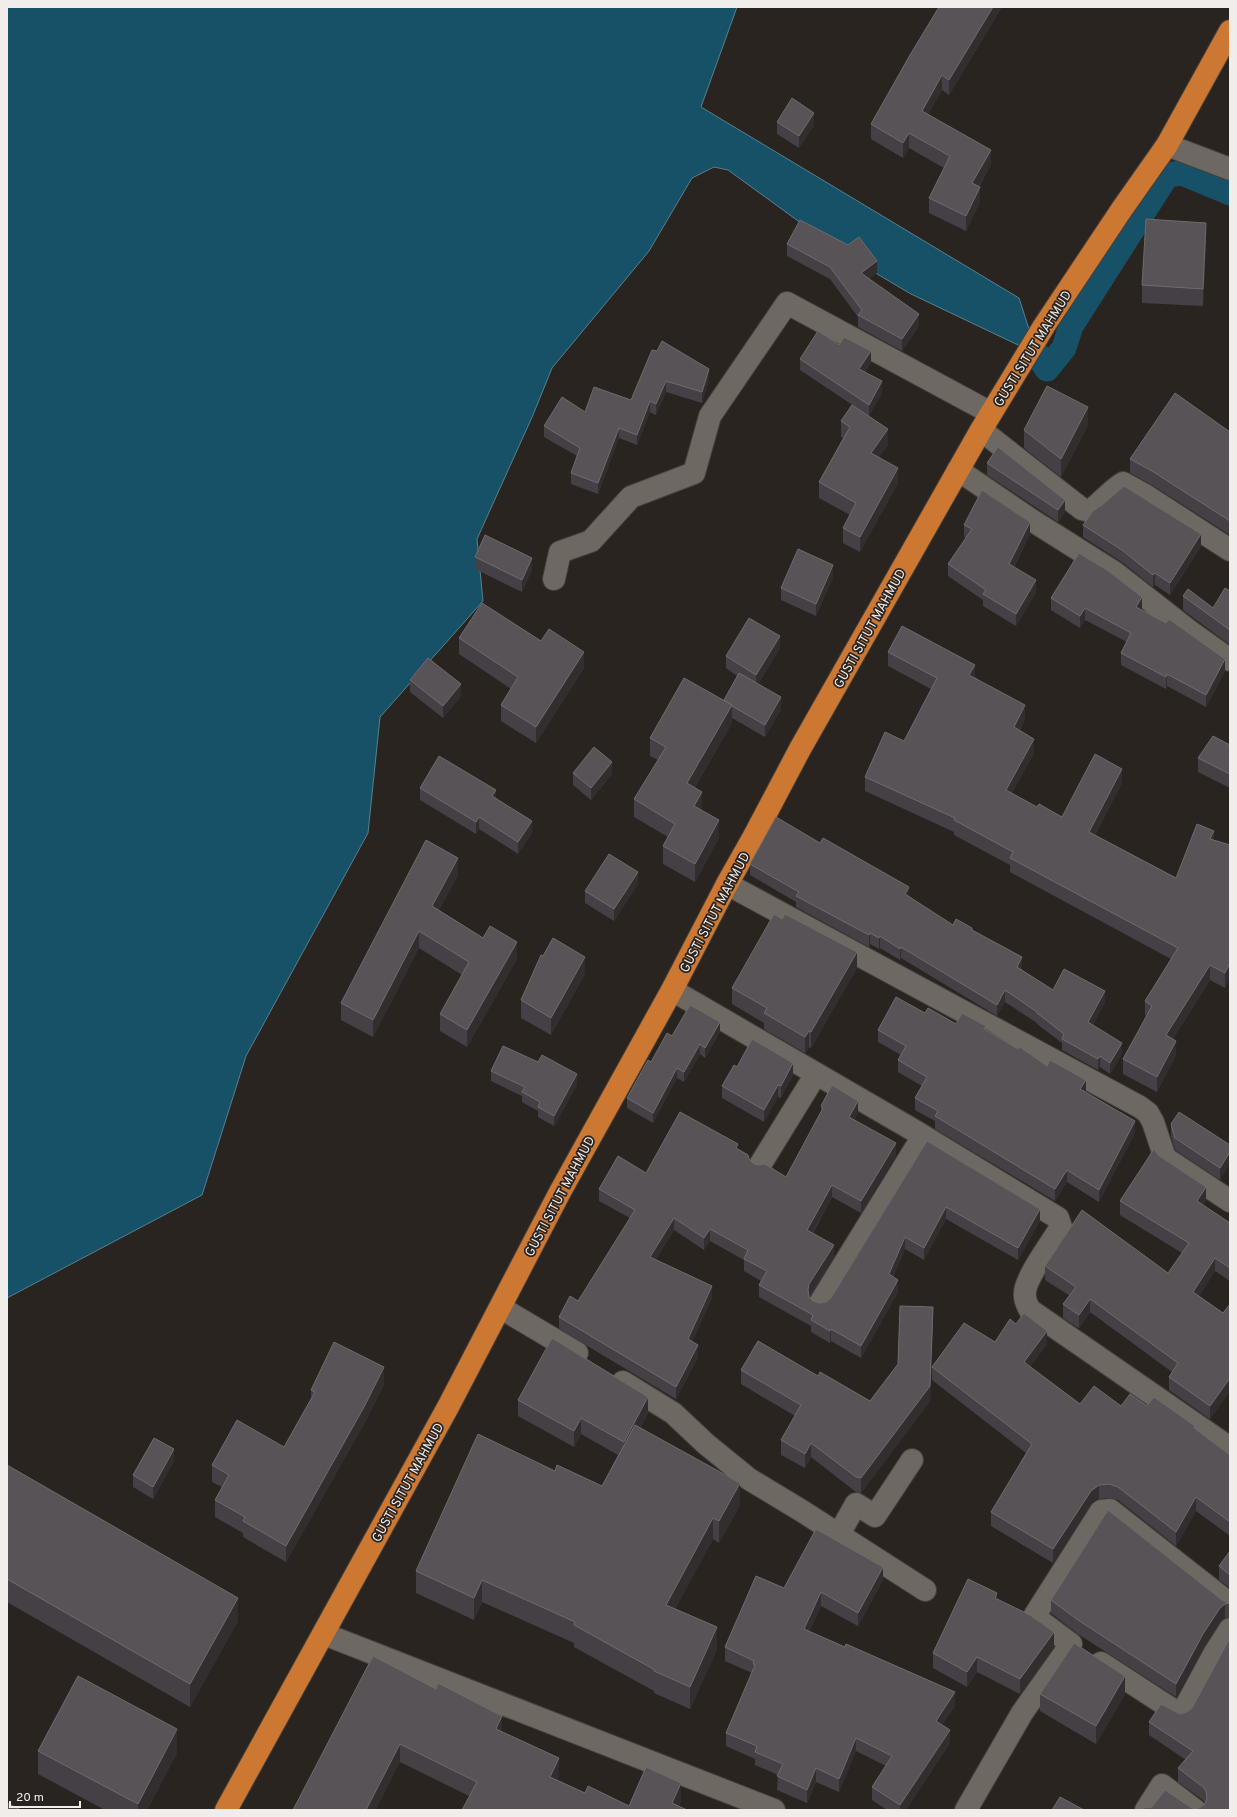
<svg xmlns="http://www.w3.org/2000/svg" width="1237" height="1817" viewBox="0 0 1237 1817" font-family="Overpass,sans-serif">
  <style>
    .water { fill: #175167; stroke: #58808e }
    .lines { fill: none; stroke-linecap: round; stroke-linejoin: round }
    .canal { stroke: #175167; stroke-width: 25 }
    .street-casing { stroke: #443f3b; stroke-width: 24 }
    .highway-casing { stroke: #443f3b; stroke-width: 24 }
    .street { stroke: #6e6863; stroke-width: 22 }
    .highway { stroke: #cc7833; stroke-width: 22 }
    .wall { fill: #444045 }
    .shaded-wall { fill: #322d2f }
    .building { fill: #575357; stroke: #6f6b6e }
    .labels { text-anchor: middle; stroke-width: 3.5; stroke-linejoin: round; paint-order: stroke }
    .street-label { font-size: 13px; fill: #f1edea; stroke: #2a2420 }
  </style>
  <rect width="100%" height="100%" fill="#2a2420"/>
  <path class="water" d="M7 7H737L701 107 1019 298 1037 354 911 294 845 255 728 170 714 167 692 178 649 251 552 368 533 415 477 539 483 601 380 717 368 833 246 1056 202 1195 7 1298Z"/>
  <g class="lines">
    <path class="canal" d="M1037 354 1047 369 1064 348 1071 326 1167 175 1182 173 1230 193"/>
    <defs>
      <path id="street" d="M1167 145 1230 169
        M981 430 1082 509 1090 511C1102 502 1110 491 1123 483L1145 495 1230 550
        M958 470 1033 521 1114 572 1188 630 1230 660
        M554 579 560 552 591 541 631 497 694 473 710 416 787 303 991 413
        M727 884 1140 1107 1148 1113 1153 1122 1165 1158 1230 1201
        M672 990 915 1131 1058 1218 1061 1227C1052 1242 1026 1277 1025 1292 1024 1299 1027 1305 1030 1310L1230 1448
        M760 1165 816 1074
        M820 1303 923 1136
        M501 1308 577 1353
        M623 1382 673 1413 706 1444 749 1479 802 1511 925 1590
        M839 1534 856 1504 875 1516 912 1460
        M324 1634 774 1810
        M1101 1663 1181 1715 1214 1654 1230 1629
        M966 1810 1022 1713 1071 1644 1036 1618 1035 1615 1101 1511 1110 1510 1230 1604
        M1146 1810 1162 1785 1195 1810"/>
      <path id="highway" d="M226 1810 448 1407 560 1192 672 990 727 884 753 838 800 749 981 430 1044 326 1122 209 1167 145 1230 31"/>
    </defs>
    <use href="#street" class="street-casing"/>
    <use href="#highway" class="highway-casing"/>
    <use href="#street" class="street"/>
    <use href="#highway" class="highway"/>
  </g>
  <path class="wall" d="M1002 7 949 95 942 90 928 114 991 164 979 187 980 202 966 231 929 213V198L944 168 909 148 903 158 871 139V124Z
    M777 122 814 125 799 148 777 134Z
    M1206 240 1203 306 1142 303V285Z
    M787 244 877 273 869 279 919 326 902 351 858 327V317L830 279 787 256Z
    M839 345 871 362 865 372 882 393 869 416 800 370V359Z
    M652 350 709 380 702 403 666 392 656 415 650 412 637 445 619 438 598 494 571 484V473L577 456 544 437V426L631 400Z
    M841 421 888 445 879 457 898 483 860 552 843 543V528L850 515 819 498V482L843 438 841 437Z
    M1088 425 1061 477 1024 448V430Z
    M1230 432V535L1152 485 1130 473V459Z
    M987 463 1065 512 1058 522 987 475Z
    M964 525 1030 534 1014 567 1036 592 1016 626 983 606V600L948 576V564L966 538 964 537Z
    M1083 525 1201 546 1170 595 1155 585 1153 587 1122 562 1083 537Z
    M475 557 532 570 522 592 475 569Z
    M833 577 816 616 781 600V588Z
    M1230 591V645L1183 610V596L1213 608Z
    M1051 598 1141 610 1225 671 1206 707 1167 686 1166 689 1121 665V653L1127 642 1085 620 1080 628 1051 610Z
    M459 638 541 641 584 668 536 743 501 721V705L511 689 459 654Z
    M780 648 758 684 781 709 765 737 732 718V723L695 787 702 810 719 838 695 882 663 864V846L668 837 634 817V799L658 760 650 756V738L724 700 737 676 726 668V656Z
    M888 652 975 677 1025 719 1020 730 1034 753 1012 793 1037 807 1062 817 1122 783 1095 835 1176 878 1214 840 1230 845V978L1225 988 1210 980 1173 1039 1176 1055 1157 1092 1123 1074V1059L1147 1016 1145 1015V1001L1171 959 1010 872V865L954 835V832L865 791V777L904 741 931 689 888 666Z
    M410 680 461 696 443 718 410 692Z
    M1230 745V788L1198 772V758Z
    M573 773 612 774 591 800 573 785Z
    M420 788 496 798 532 833 518 854 479 829 476 834 420 800Z
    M750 864 909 897 953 925 972 930 1022 968V970L1053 990 1105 1002 1093 1025 1122 1054 1110 1074 1100 1067 1098 1070 1062 1050V1043L1037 1024V1023L1005 1002 997 1016 901 958 900 960 880 948 879 949 870 944 869 947 796 907V902L750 875Z
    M458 875 439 910 517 959 467 1047 440 1031V1014L462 975 419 948 373 1037 341 1020V1003Z
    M638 884 614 921 585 903V891Z
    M857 968 811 1048 809 1047 805 1053 764 1029V1023L732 1004V988Z
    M585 974 551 1035 521 1018V1000Z
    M925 1013 956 1024 986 1029 1086 1092 1135 1133 1099 1202 1067 1182 1055 1201 935 1129V1121L915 1110V1098L922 1086 898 1072V1060L901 1055 878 1042V1030Z
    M720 1032 705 1058 700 1054 684 1082 677 1078 653 1123 627 1108V1098L651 1062 672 1036Z
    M737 1067 793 1075 781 1098 778 1097 764 1122 722 1098V1086Z
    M491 1071 577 1085 554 1126 538 1117V1111L522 1102V1096L491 1081Z
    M821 1106 858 1113 854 1120 896 1155 861 1213 832 1197 813 1233 834 1257 809 1297 813 1301 819 1303 826 1302 831 1298 927 1141 1040 1221 1018 1260 946 1219 924 1260 905 1249 893 1277 898 1292 861 1358 831 1341 830 1343 811 1332V1326L759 1297V1285L761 1281 744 1271V1260L710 1241 704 1250 674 1230 656 1259 712 1298 692 1342 698 1357 676 1399 559 1329V1317L578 1301 630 1218 599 1201V1189L646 1173 738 1149 754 1164 786 1177 821 1113Z
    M1171 1124 1230 1145 1220 1180 1175 1150 1171 1136Z
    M1158 1155 1206 1200 1203 1205 1230 1223V1281L1215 1271 1199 1296 1223 1313 1230 1304V1391L1210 1419 1169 1390V1377L1172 1372 1090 1312 1079 1328 1063 1318V1304L1070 1296 1045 1280V1266L1168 1273 1182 1253 1120 1215V1201Z
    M933 1322 930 1401 861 1493 856 1492 811 1457 805 1468 781 1455V1440L795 1416 741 1384V1370L818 1376 870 1401Z
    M1016 1324 1047 1344 1030 1367 1080 1404 1147 1406 1195 1429 1230 1455V1536L1196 1511 1176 1546 1118 1500 1109 1498 1099 1499 1091 1504 1053 1563 991 1526V1512L1026 1453 932 1380V1367L995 1342Z
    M384 1384 364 1424 286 1562 243 1537V1533L215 1517V1500L222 1487 212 1482V1465L284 1447 311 1399V1390Z
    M518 1400 648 1413 640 1428 740 1505 719 1543 713 1539 675 1609 717 1649 690 1709 654 1693V1691L574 1647V1643L482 1602 474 1620 416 1593V1571L555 1471 602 1486 618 1455 581 1434 574 1447 518 1416Z
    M174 1461 153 1499 133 1487V1475Z
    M7 1465 238 1621 190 1707 7 1602Z
    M1230 1551V1588L1219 1580V1566Z
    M883 1580 858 1626 821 1606 809 1632 955 1706 942 1725 950 1743 906 1810H887L872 1800V1787L886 1766 856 1751 839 1792 816 1782 807 1803 777 1790 778 1775 755 1765V1759L726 1746V1733L752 1673 725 1661V1647L784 1588Z
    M997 1599 1054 1647 1020 1694 977 1672 967 1687 933 1668V1653Z
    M1051 1600H1222L1228 1603H1230V1617L1225 1618 1220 1622 1203 1648 1176 1697 1078 1634 1051 1613Z
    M373 1656 502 1732 559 1776 557 1780 585 1793 629 1806 681 1801 679 1806 687 1810 469 1796 400 1762Z
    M1040 1694H1125L1096 1744 1040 1711Z
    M1192 1708 1230 1810 1193 1809 1199 1808 1205 1804V1803L1203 1800 1178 1782V1768L1186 1760 1149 1735V1722L1187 1712Z
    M38 1751 177 1753 147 1810H105L38 1774Z"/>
  <path class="shaded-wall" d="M993 7H1002L949 95V80Z
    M942 75V90L922 126V111Z
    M814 113V125L799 148V136Z
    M909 133V148L903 158V143Z
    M991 150V164L972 198V183Z
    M980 187V202L966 231V216Z
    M1206 223V240L1203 306V289Z
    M877 261V273L861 285V273Z
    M919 314V326L902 351V339Z
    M871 351V362L859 380V369Z
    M709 369V380L702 403V392Z
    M666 381V392L656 415V404Z
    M882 381V393L869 416V405Z
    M650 401V412L637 445V435Z
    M1088 407V425L1061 477V459Z
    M619 428V438L598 494V483Z
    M888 429V445L871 469V453Z
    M898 468V483L860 552V537Z
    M1065 500V512L1058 522V510Z
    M1030 522V534L1009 576V564Z
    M1201 534V546L1170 595V583Z
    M532 558V570L522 592V580Z
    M833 565V577L816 616V604Z
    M1155 573V585L1153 587V575Z
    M1036 580V592L1016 626V614Z
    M1142 597V609L1136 619V607Z
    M1085 608V620L1080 628V616Z
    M780 636V648L756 687V675Z
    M584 652V668L536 743V727Z
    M1225 659V671L1206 707V695Z
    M975 665V679L969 675Z
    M1167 674V686L1166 689V677Z
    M461 684V696L443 718V706Z
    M781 697V709L765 737V725Z
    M732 705V723L687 800V783Z
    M1025 705V719L1014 741V727Z
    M1034 739V753L1006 804V790Z
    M612 762V774L591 800V788Z
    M1122 769V783L1089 846V832Z
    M496 790V802L492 796Z
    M702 792V810L694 824V806Z
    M479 817V829L476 834V822Z
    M719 820V838L695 882V864Z
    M532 821V833L518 854V842Z
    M1214 831V846L1210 839Z
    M458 858V875L432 923V906Z
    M638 872V884L614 921V909Z
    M909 887V899L905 894Z
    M419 931V948L373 1037V1020Z
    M870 933V944L869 947V935Z
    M880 936V948L879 949V938Z
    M517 942V959L467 1047V1030Z
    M901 947V958L900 960V949Z
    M857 952V968L811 1048V1032Z
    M585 957V974L551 1035V1018Z
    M1022 957V968L1017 978V967Z
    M1230 963V978L1225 988V973Z
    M1210 965V980L1166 1050V1035Z
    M1005 990V1002L997 1016V1005Z
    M1105 991V1002L1088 1034V1022Z
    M720 1022V1032L705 1058V1048Z
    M809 1031V1047L805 1053V1037Z
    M1176 1041V1055L1157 1092V1077Z
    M1122 1043V1054L1110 1074V1063Z
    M700 1044V1054L684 1082V1072Z
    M1100 1056V1067L1098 1070V1059Z
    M793 1063V1075L781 1098V1086Z
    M677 1068V1078L653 1123V1113Z
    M577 1074V1085L554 1126V1116Z
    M1086 1080V1092L1080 1089Z
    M778 1085V1097L764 1122V1110Z
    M858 1101V1113L849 1129V1117Z
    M1135 1121V1133L1099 1202V1190Z
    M896 1143V1155L861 1213V1201Z
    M1230 1152V1164L1220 1180V1168Z
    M1067 1170V1182L1055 1201V1189Z
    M832 1185V1197L807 1242V1230Z
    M1206 1187V1200L1197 1214V1201Z
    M946 1207V1219L924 1260V1248Z
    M1040 1209V1221L1018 1260V1248Z
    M674 1218V1230L650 1269V1257Z
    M710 1229V1241L704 1250V1238Z
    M905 1237V1249L889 1286V1274Z
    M834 1245V1257L809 1296 808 1302V1290L809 1284Z
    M1215 1258V1271L1193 1305V1292Z
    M898 1280V1292L861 1358V1346Z
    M712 1286V1298L688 1351V1339Z
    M1090 1299V1312L1079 1328V1315Z
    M933 1307 930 1401 861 1493V1478Z
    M831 1329V1341L830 1343V1331Z
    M1047 1331V1344L1024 1376V1362Z
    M698 1345V1357L676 1399V1387Z
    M384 1367V1384L364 1424 286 1562V1546Z
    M1230 1378V1391L1210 1419V1406Z
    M648 1397V1413L624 1458V1442Z
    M581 1418V1434L574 1447V1431Z
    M811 1443V1457L805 1468V1454Z
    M174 1449V1461L153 1499V1487Z
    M740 1483V1505L719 1543V1521Z
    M1099 1485V1499L1091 1504 1053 1563V1549L1091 1491Z
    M1196 1497V1511L1176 1546V1532Z
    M713 1518V1539L666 1627V1605Z
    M883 1567V1580L858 1626V1613Z
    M482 1580V1602L474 1620V1598Z
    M821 1592V1606L804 1643V1629Z
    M997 1593V1608L995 1598Z
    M238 1598V1621L190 1707V1684Z
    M1225 1604V1618L1220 1622 1203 1648 1176 1697V1684L1203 1634 1220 1608Z
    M717 1627V1649L690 1709V1687Z
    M1054 1632V1647L1020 1694V1679Z
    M977 1657V1672L967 1687V1672Z
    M1125 1676V1694L1096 1744V1726Z
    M955 1692V1706L936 1734V1721Z
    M502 1716V1733L496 1729Z
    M177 1729V1753L147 1810H138V1804Z
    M950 1730V1743L906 1810H900V1805Z
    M856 1738V1751L839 1792V1779Z
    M400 1744V1762L376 1810H366Z
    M559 1758V1776L550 1794V1777Z
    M816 1768V1782L807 1803V1790Z
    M681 1783V1801L677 1810 672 1803Z"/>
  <path class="building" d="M939 7H993L949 80 942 75 922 111 991 150 972 183 980 187 966 216 929 198 950 156 909 133 903 143 871 124 910 55Z
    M792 98 814 113 799 136 777 122Z
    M1146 219 1206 223 1203 289 1142 285Z
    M800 220 848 245 859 237 877 261 861 273 919 314 902 339 858 315 862 310 830 267 787 244Z
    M818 331 839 345 844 337 871 351 859 369 882 381 869 405 800 359Z
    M662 341 709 369 702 392 666 381 656 404 650 401 637 435 619 428 598 483 571 473 580 448 544 426 562 397 585 412 594 387 631 400 652 350 657 351Z
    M1047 386 1088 407 1061 459 1024 430Z
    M1175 393 1230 432V521L1152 471 1130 459Z
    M852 405 888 429 871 453 898 468 860 537 843 528 856 503 819 482 850 427 841 421Z
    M998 447 1065 500 1058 510 987 463Z
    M1124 486 1201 534 1170 583 1155 573 1153 575 1122 550 1083 525 1093 511 1102 505Z
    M982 490 1030 522 1009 564 1036 580 1016 614 983 594 986 590 948 564 972 529 964 525Z
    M485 535 532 558 522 580 475 557Z
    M798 549 833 565 816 604 781 588Z
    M1079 553 1107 570 1142 597 1136 607 1166 623 1169 619 1225 659 1206 695 1167 674 1166 677 1121 653 1131 633 1085 608 1080 616 1051 598Z
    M1225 588 1230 591V630L1183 596 1188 589 1213 608Z
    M482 603 541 641 549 629 584 652 536 727 501 705 518 677 459 638Z
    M749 618 780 636 756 675 726 656Z
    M902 626 975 665 969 675 1025 705 1014 727 1034 739 1006 790 1037 807 1039 804 1062 817 1095 754 1122 769 1089 832 1176 878 1197 824 1214 831 1210 839 1230 845V963L1225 973 1210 965 1166 1035 1176 1041 1157 1077 1123 1059 1152 1006 1145 1001 1178 948 1010 858 1013 852 954 820 955 818 865 777 885 732 904 741 937 678 888 652Z
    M428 658 461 684 443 706 410 680Z
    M739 673 781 697 765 725 732 706V705L724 700Z
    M684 678 732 705 687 783 702 792 694 806 719 820 695 864 663 846 675 824 634 799 666 747 650 738Z
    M1213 736 1230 745V774L1198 758Z
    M594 747 612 762 591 788 573 773Z
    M439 756 496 790 492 796 532 821 518 842 479 817 476 822 420 788Z
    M776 817 820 843 823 838 909 887 905 894 953 925 956 919 972 928V930L1022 957 1017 967 1053 990 1064 969 1105 991 1088 1022 1122 1043 1110 1063 1100 1056 1098 1059 1062 1039 1064 1034 1037 1013V1012L1005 990 997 1005 901 947 900 949 880 936 879 938 870 933 869 935 796 896 799 892 750 864Z
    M426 840 458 858 432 906 483 938 490 926 517 942 467 1030 440 1014 469 962 419 931 373 1020 341 1003Z
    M609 854 638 872 614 909 585 891Z
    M774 914 782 919 785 914 857 952 811 1032 809 1031 805 1037 764 1013 767 1008 732 988Z
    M553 938 585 957 551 1018 521 1000 541 955 543 956Z
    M896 997 925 1013 928 1008 956 1024 962 1013 986 1026 984 1029 1018 1049 1020 1047 1047 1066 1050 1060 1086 1080 1080 1089 1135 1121 1099 1190 1067 1170 1055 1189 935 1116 938 1111 915 1098 927 1077 898 1060 906 1046 878 1030Z
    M690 1005 720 1022 705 1048 700 1044 684 1072 677 1068 653 1113 627 1098 648 1060 651 1062 667 1033 672 1036Z
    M752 1039 793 1063 781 1086 778 1085 764 1110 722 1086 734 1065 737 1067Z
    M503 1046 538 1062 542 1055 577 1074 554 1116 538 1107 540 1102 522 1092 525 1087 491 1071Z
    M832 1085 858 1101 849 1117 896 1143 861 1201 832 1185 807 1230 834 1245 809 1284 808 1290 809 1297 813 1301 819 1303 826 1302 831 1298 927 1141 1040 1209 1018 1248 946 1207 924 1248 905 1237 889 1274 898 1280 861 1346 831 1329 830 1331 811 1320 813 1315 759 1285 767 1271 744 1259 748 1250 710 1229 704 1238 674 1218 650 1257 712 1286 688 1339 698 1345 676 1387 559 1317 570 1296 578 1301 635 1210 599 1189 618 1156 646 1173 680 1112 738 1144 736 1148 748 1155 749 1159 754 1164 759 1165 765 1164 786 1177 823 1108 821 1106Z
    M1179 1112 1230 1145V1152L1220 1168 1175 1138 1171 1124Z
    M1154 1149 1158 1155 1206 1187 1197 1201 1230 1223V1268L1215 1258 1193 1292 1223 1313 1230 1304V1378L1210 1406 1169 1377 1178 1363 1090 1299 1079 1315 1063 1304 1076 1287 1045 1266 1082 1210 1168 1273 1189 1243 1120 1201Z
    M900 1306 933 1307 930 1386 861 1478 856 1477 811 1443 805 1454 781 1440 801 1405 741 1370 758 1341 818 1376 820 1372 870 1401 898 1364Z
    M1024 1313 1047 1331 1024 1362 1080 1404 1094 1386 1121 1406 1130 1394 1147 1406 1154 1397 1195 1426 1194 1428 1230 1455V1522L1196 1497 1176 1532 1118 1487 1109 1484 1099 1485 1091 1491 1053 1549 991 1512 1032 1444 932 1367 964 1323 995 1342 1010 1319 1016 1324Z
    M552 1338 648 1397 624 1442 581 1418 574 1431 518 1400Z
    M334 1342 384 1367 364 1407 286 1546 243 1521 245 1517 215 1500 229 1475 212 1465 237 1420 284 1447 315 1392 311 1390Z
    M635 1425 740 1483 719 1521 713 1518 666 1605 717 1627 690 1687 654 1671 655 1670 574 1625 575 1622 482 1580 474 1598 416 1571 478 1434 555 1471 557 1465 602 1486Z
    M154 1438 174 1449 153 1487 133 1475Z
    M7 1465 238 1598 190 1684 7 1579Z
    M1108 1510 1222 1600 1228 1603H1230L1225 1604 1220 1608 1203 1634 1176 1684 1078 1620 1051 1600Z
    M816 1529 883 1567 858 1613 821 1592 804 1629 845 1647 846 1644 955 1692 936 1721 950 1730 900 1805 872 1787 892 1756 856 1738 839 1779 816 1768 807 1790 777 1776 783 1764 755 1752 757 1746 726 1733 755 1665 753 1664 754 1661 725 1647 756 1576 784 1588Z
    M1230 1551V1575L1219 1566Z
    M968 1579 997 1593 995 1598 1030 1615 1054 1632 1020 1679 977 1657 967 1672 933 1653Z
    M1230 1639V1810H1142L1143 1808 1152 1807 1165 1790 1193 1809 1199 1808 1205 1804 1207 1798 1206 1791 1203 1787 1178 1768 1193 1751 1149 1722 1161 1704 1180 1714 1187 1712 1192 1708 1225 1647Z
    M1074 1643 1125 1676 1096 1726 1040 1694Z
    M373 1656 436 1689 438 1683 502 1716 496 1729 559 1758 550 1777 585 1793 588 1786 629 1806 646 1767 681 1783 672 1803 687 1810H462L477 1782 400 1744 366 1810H293Z
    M78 1676 177 1729 138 1804 38 1751Z
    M1060 1797 1084 1810H1052Z
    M7 1803 21 1810H7Z"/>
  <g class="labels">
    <g class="street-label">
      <text transform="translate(1032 348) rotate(-58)" y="5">GUSTI SITUT MAHMUD</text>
      <text transform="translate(869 628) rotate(-61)" y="5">GUSTI SITUT MAHMUD</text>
      <text transform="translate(714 912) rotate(-62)" y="5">GUSTI SITUT MAHMUD</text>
      <text transform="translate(559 1196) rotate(-62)" y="5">GUSTI SITUT MAHMUD</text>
      <text transform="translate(407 1482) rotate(-61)" y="5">GUSTI SITUT MAHMUD</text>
    </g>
  </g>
  <rect width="1237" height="1817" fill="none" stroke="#f1edea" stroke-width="16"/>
  <path d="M10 1801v6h70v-6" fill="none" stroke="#f1edea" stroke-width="2"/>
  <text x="16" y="1801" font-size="12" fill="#f1edea" stroke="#2a2420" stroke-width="3" paint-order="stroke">20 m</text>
</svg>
